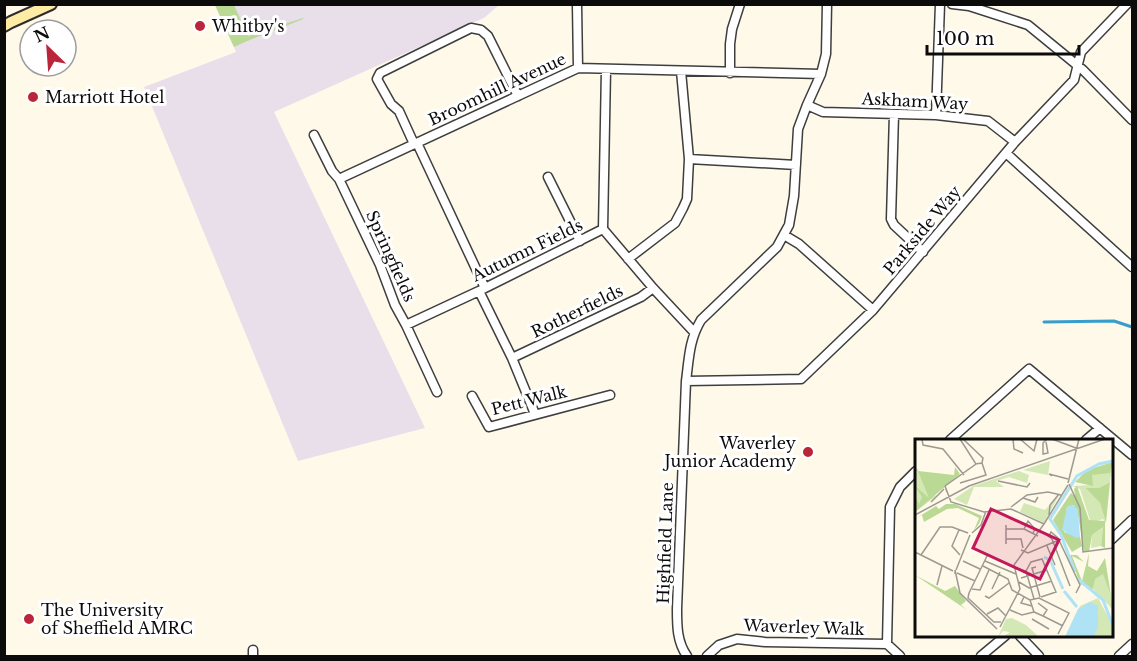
<svg xmlns="http://www.w3.org/2000/svg" width="1137" height="661" viewBox="0 0 1137 661" font-family="'Libre Baskerville',serif">
  <style>
    .industrial { fill: #e8dfeb }
    .forest { fill: #b9d994 }
    .lines { fill: none; stroke-linecap: round; stroke-linejoin: round }
    .stream { stroke: #379ecc; stroke-width: 3 }
    .street-casing { stroke: #3e3e3e; stroke-width: 11 }
    .secondary-casing { stroke: #2d2d2d; stroke-width: 14 }
    .street { stroke: #fff; stroke-width: 8 }
    .secondary { stroke: #feeca5; stroke-width: 10 }
    .poi-dot { fill: #ba253a; stroke: #fff; stroke-width: 2 }
    .labels { text-anchor: middle; stroke-width: 6; stroke-linejoin: round; paint-order: stroke }
    .poi-label { font-size: 16px; fill: #0b0b0b; stroke: #fff; text-anchor: start }
    .street-label { font-size: 16px; fill: #0b0b0b; stroke: #fff }
    .inset-river { fill: none; stroke: #afe2f5; stroke-width: 3 }
    .inset-road { fill: none; stroke: #9d9a91; stroke-width: 1.5 }
    .view { fill: #c2185b; fill-opacity: 0.15; stroke: #c2185b; stroke-width: 3 }
    .inset-edge { fill: none; stroke: #0b0b0b; stroke-width: 3 }
  </style>
  <rect width="100%" height="100%" fill="#fff9ea"/>
  <path class="industrial" d="M215 5H499L484 18 274 112 425 428 298 461 144 87 236 52Z"/>
  <path class="forest" d="M215 5H234L248 36 303 18V19C280 29 257 36 234 47Z"/>
  <g class="lines">
    <path class="stream" d="M1044 322 1114 321 1132 327"/>
    <defs>
      <path id="street" d="M577 4 578 68
        M952 4 969 6 1028 25 1083 70 1132 120
        M730 73V44L732 29 740 4
        M807 105 823 112 936 115 988 121 1015 142
        M894 114 891 219 894 225 923 252
        M936 115 940 4
        M314 135 332 171 339 179 380 265 395 305 406 325 437 392
        M417 143 485 288
        M414 144 399 111 391 104 377 79 380 73 471 28 481 30 488 36 518 96
        M1006 153 1132 267
        M689 159 796 165
        M548 177 580 241
        M339 179 578 68 821 74
        M603 229 606 69
        M784 235 799 244 873 310
        M628 259 675 223 683 208 687 199 689 159 681 71
        M479 291 512 358 535 414
        M406 325 479 291 603 229 653 288 694 332
        M512 358 641 297 653 288
        M686 381 801 379 873 310 1015 142 1074 80 1081 52 1127 4
        M472 396 489 427 610 395
        M950 440 1029 369 1132 455
        M1086 440 1100 428
        M1112 539 1132 520
        M1020 636 1039 656
        M887 644 890 507 900 487 916 471
        M253 656V650
        M687 656C677 642 677 626 677 609L686 381C689 359 689 340 701 320L777 247 789 225 794 196 798 129 807 105 821 74 826 54 827 4
        M707 656 719 645 737 639 765 642 887 644 900 656
        M981 656 1005 636
        M1119 656 1132 644"/>
      <path id="secondary" d="M4 26 11 22 51 4"/>
    </defs>
    <use href="#street" class="street-casing"/>
    <use href="#secondary" class="secondary-casing"/>
    <use href="#street" class="street"/>
    <use href="#secondary" class="secondary"/>
  </g>
  <g class="poi-dot">
    <circle cx="200" cy="26" r="6"/>
    <circle cx="33" cy="97" r="6"/>
    <circle cx="808" cy="452" r="6"/>
    <circle cx="29" cy="619" r="6"/>
  </g>
  <g class="labels">
    <g class="poi-label">
      <text x="212" y="32">Whitby's</text>
      <text x="45" y="103">Marriott Hotel</text>
      <text x="796" y="449" text-anchor="end">Waverley<tspan x="796" dy="18">Junior Academy</tspan></text>
      <text x="41" y="616">The University<tspan x="41" dy="18">of Sheffield AMRC</tspan></text>
    </g>
    <g class="street-label">
      <text transform="translate(497 89) rotate(-25)" y="6">Broomhill Avenue</text>
      <text transform="translate(915 101) rotate(3)" y="6">Askham Way</text>
      <text transform="translate(922 230) rotate(-50)" y="6">Parkside Way</text>
      <text transform="translate(527 250) rotate(-26)" y="6">Autumn Fields</text>
      <text transform="translate(391 256) rotate(66)" y="6">Springfields</text>
      <text transform="translate(577 311) rotate(-26)" y="6">Rotherfields</text>
      <text transform="translate(529 400) rotate(-14)" y="6">Pett Walk</text>
      <text transform="translate(665 543) rotate(-88)" y="6">Highfield Lane</text>
      <text transform="translate(804 627) rotate(2)" y="6">Waverley Walk</text>
    </g>
  </g>
  <g transform="translate(915 439)">
    <rect width="198" height="198" fill="#fff9ea"/>
    <path d="M135 22 133 36 108 31ZM0 27 5 33 24 35 20 58 0 73ZM197 27 195 43 184 49H172L185 64 191 84 188 80 176 84 165 50 157 47 177 46V36ZM104 32 114 36 112 44 94 38 81 42 89 48H59L52 66 39 60 58 47ZM144 56 129 84 105 73 109 64 130 71ZM188 88 186 107 176 109 177 96ZM188 134 196 157 198 171 178 150 179 140ZM183 159 197 185 198 198H150L165 167ZM97 179 111 186 124 198H88L95 193 88 192 83 198 91 180Z" fill="#d4e8b5"/>
    <path d="M198 23 195 34 177 36 178 47 160 43 172 31ZM40 28 45 35 0 73V56L4 65 7 58 0 47 14 59 3 32 39 36ZM195 43 191 84 185 64 171 49H184ZM162 47 174 81 190 82V109L186 107 188 88 177 96 174 113H169L159 50ZM156 54 162 59 166 86 159 66 152 68 149 93 165 98 167 107 157 113 138 81ZM31 65H40L67 77 64 85 59 91 64 79 43 69 32 70 9 83 7 76 0 80 21 67 24 70ZM174 114 173 127 182 132 190 119 196 157 188 135 180 140 178 150 165 145 155 116H162L169 123 157 117 167 142ZM0 136 30 152 40 147 51 162 46 166 52 171Z" fill="#b9d994"/>
    <path d="M159 66 163 71 165 98 161 99 147 91 152 68ZM175 163 183 167V189L178 198H150L163 170Z" fill="#afe2f5"/>
    <path class="inset-river" d="M129 118 135 121 148 150M160 133 146 96 135 80 162 37 184 25 198 22M163 140 188 161 198 187M149 152 162 168"/>
    <path class="inset-road" d="M7 0 8 6 28 10 49 36M48 0 68 19 67 24 60 25M98 0 99 10 108 14M105 0 119 12 122 0M137 0 161 9M131 3 133 14 128 15V4L132 0M137 37 134 35 153 40M83 42 112 48 115 44M45 44 71 36 67 24M153 44 164 0M154 45 165 69 168 113 198 109M30 47 61 25 45 0M32 53 30 47 36 63 69 73 96 70 129 85 153 46M108 59 120 63 123 58M16 63 29 50M96 68 112 56 133 53 146 56M0 76 54 47 190 0M134 76 135 66 144 55M91 86V105M91 90H109L123 97M109 90 113 82 120 90 118 94M44 91 37 107 45 116M126 92 137 100 155 147M57 94 66 86 71 72M134 97 136 93 143 99 165 146 161 154M91 100H106L108 109M132 107 140 126M106 111 113 114 144 101M0 113 38 132M6 116 25 88H37L53 94M48 122 65 130M70 122 101 135M68 127 93 140 97 151 115 161 119 173M121 128 117 129 125 158M99 129 111 132 119 160M41 131 55 96M111 132 116 123 127 120 141 153 126 158M42 134 60 142M40 135V131L45 154 82 190M106 139 132 131M104 143 114 149 137 142M22 146 27 127M57 150 65 151 74 131M77 150 85 133M54 154 53 159 79 183H86M54 154 73 115M70 157 74 159 94 144M109 158 106 164 117 167M115 161 124 159 154 174 143 195M95 171 107 176 119 173M119 173 128 177 132 171 123 164M72 175 83 169 91 177M128 177 148 187M117 180 134 190M85 188 105 150 99 126 129 85"/>
    <path class="view" d="M76 70 144 101 125 140 58 109Z"/>
    <rect width="198" height="198" class="inset-edge"/>
  </g>
  <rect width="1137" height="661" fill="none" stroke="#0b0b0b" stroke-width="12"/>
  <g transform="translate(48 48) rotate(335)"><circle r="28" fill="#ffffff" stroke="#9d9d9d" stroke-width="1.5"/>
  <path d="M0-4.5L10 22L0 15L-10 22Z" fill="#ba253a"/>
  <text y="-9" font-size="16" font-weight="bold" text-anchor="middle" fill="#0b0b0b">N</text>
  </g>
  <path d="M927 45v9h152v-9" fill="none" stroke="#0b0b0b" stroke-width="3"/>
  <text x="936" y="45" font-size="18" fill="#0b0b0b" stroke="#ffffff" stroke-width="4.5" paint-order="stroke">100 m</text>
</svg>
